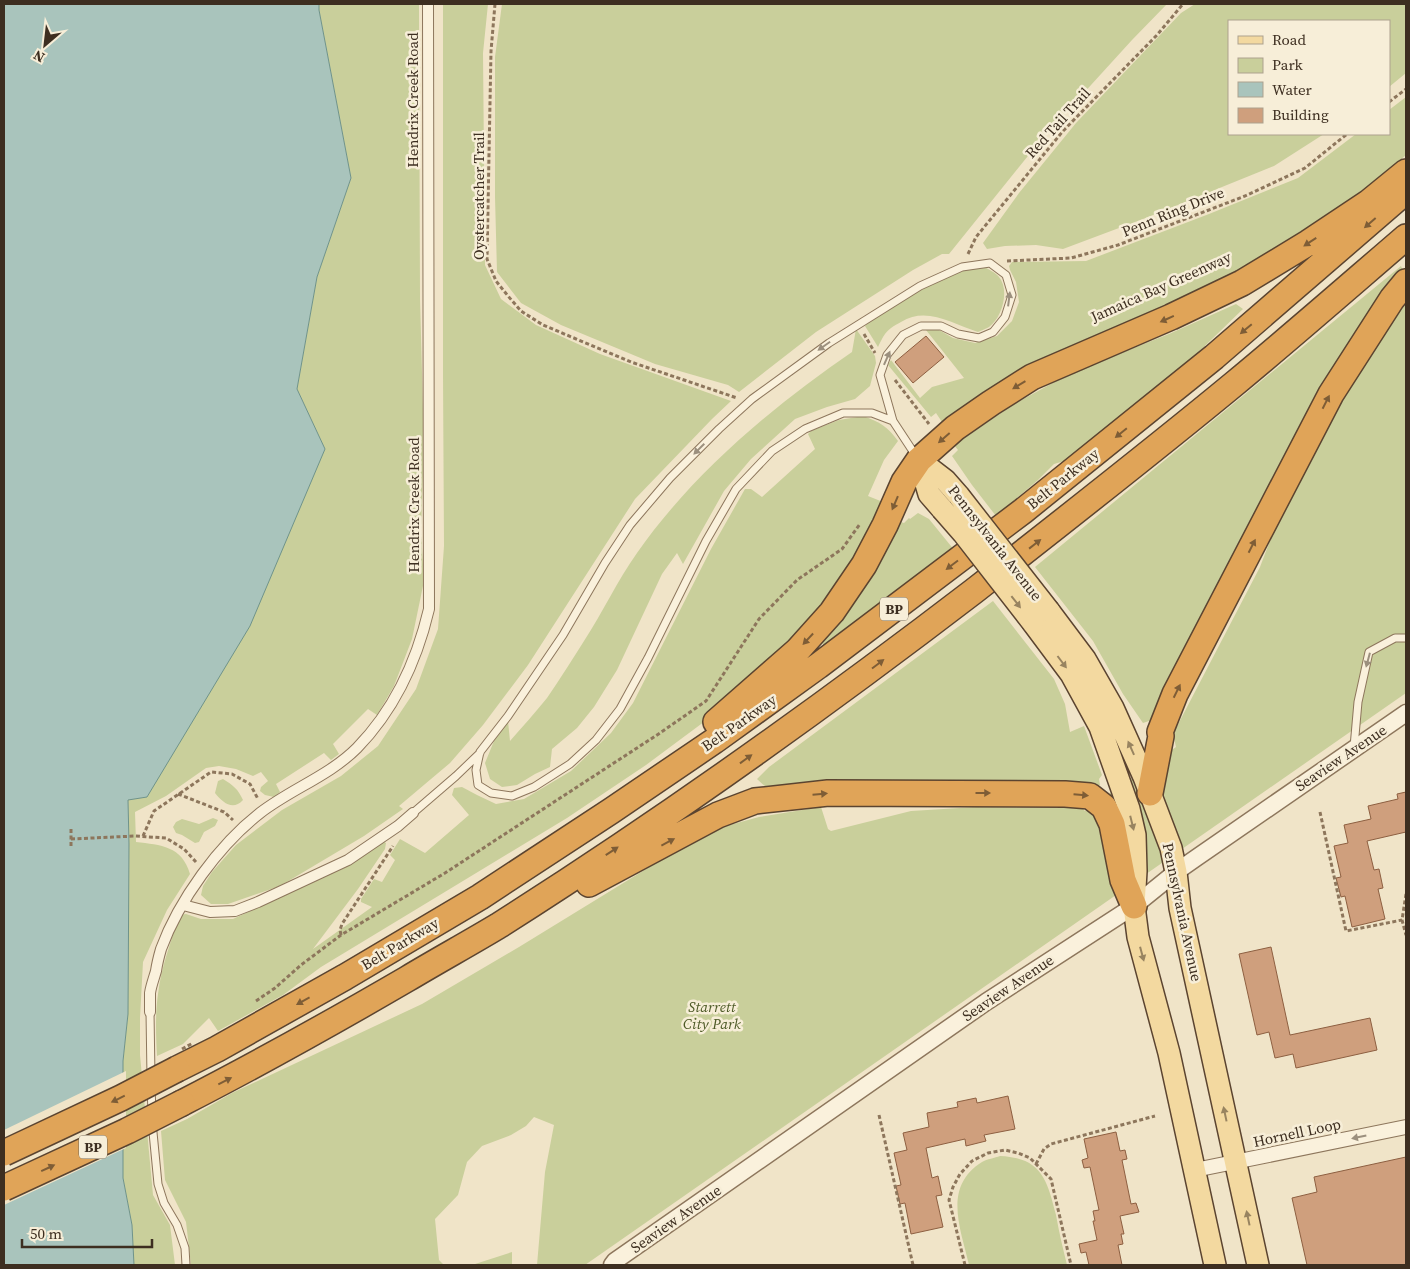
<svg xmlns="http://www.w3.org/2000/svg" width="1410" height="1269" viewBox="0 0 1410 1269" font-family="'Source Serif 4',serif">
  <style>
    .green { fill: #c9cf9b }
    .water { fill: #a9c4bc; stroke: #6f938a }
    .pier { fill: #f0e4c8 }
    .building { fill: #cf9f7d; stroke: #8d5f41 }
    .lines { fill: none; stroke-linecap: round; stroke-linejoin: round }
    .service-casing { stroke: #8d765c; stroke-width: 9 }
    .pedestrian-casing { stroke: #8d765c; stroke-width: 12 }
    .minor-casing { stroke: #8d765c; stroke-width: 16 }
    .tertiary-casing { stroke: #8d765c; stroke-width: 19 }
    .primary-casing { stroke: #5b4430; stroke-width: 24 }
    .motorway-casing { stroke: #5b4430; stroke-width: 28 }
    .path { stroke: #8d765c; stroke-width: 3; stroke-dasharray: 4 2.5; stroke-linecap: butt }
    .service { stroke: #faf1dc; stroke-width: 7 }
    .pedestrian { stroke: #faf1dc; stroke-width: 10 }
    .minor { stroke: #faf1dc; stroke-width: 14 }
    .tertiary { stroke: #faf1dc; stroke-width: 16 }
    .primary { stroke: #f3d9a0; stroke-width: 21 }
    .motorway { stroke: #e0a458; stroke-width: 25 }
    .primary-bridge-casing { stroke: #5b4430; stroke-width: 24; stroke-linecap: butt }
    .motorway-bridge-casing { stroke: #5b4430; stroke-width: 28; stroke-linecap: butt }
    .path-bridge { stroke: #8d765c; stroke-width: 3; stroke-dasharray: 4 2.5; stroke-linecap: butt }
    .primary-bridge { stroke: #f3d9a0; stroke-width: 21 }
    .motorway-bridge { stroke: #e0a458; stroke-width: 25 }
    .oneway { fill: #7e5d36 }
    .oneway2 { fill: #9c907e }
    .oneway3 { fill: #988460 }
    .labels { text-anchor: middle; stroke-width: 5; stroke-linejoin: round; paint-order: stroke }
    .shield { fill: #f7eed8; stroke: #756857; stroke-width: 1 }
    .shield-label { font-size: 14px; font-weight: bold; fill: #3d2e20 }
    .street-label { font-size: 15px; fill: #3d2e20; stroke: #f7eed8 }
    .park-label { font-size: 15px; font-style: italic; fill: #4d5a26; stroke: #f7eed8 }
  </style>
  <rect width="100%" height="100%" fill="#f0e4c8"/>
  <path class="green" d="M319 4H419L420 299 424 446 421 531 424 581 412 639 394 686 377 715 368 709 333 744 339 754 331 760 324 753 276 784 280 792 274 797 265 795 260 791 261 787 268 781 261 772 253 776 236 769 219 766 206 768 166 796 135 812 136 842C161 845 182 846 190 874L167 910 143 962 140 1018V1055L153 1195 170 1225 175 1265H134L132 1225 123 1178V1061L128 1014 129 844 128 799 147 797 325 449 297 389 317 277 351 178 319 10Z
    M443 4H488L483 53 485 265 501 299 536 325 600 354 731 401 712 419 635 499 528 665 483 725 450 763 399 806 403 809 364 836 280 886 228 904H211L201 895 203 886 212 872 236 845 282 810 341 776 378 746 416 689 438 629 444 546 443 375Z
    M502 4H1167L1132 40 1040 141 949 254H942L913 270 816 332 739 392 728 385 655 364 561 325 521 303 497 272 495 197V57Z
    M1195 4H1406V73L1389 87V21H1229V134H1324L1274 166 1143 219 1063 249 1036 245 1005 246 987 249 983 243 1019 193 1076 123 1181 13Z
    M1406 97V155L1389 170 1339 217 1280 255 944 425 936 413 931 417 888 365 891 360 920 398 932 387 964 378 926 330 928 328 939 330 953 338 975 343 997 336 1012 321 1019 302 1016 282 1010 270 1009 266 1012 262 1086 261 1209 214 1298 178 1356 134H1389V110Z
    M983 266C988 269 996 273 999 277 1010 290 1002 318 989 327 986 329 982 330 978 332 952 324 927 306 901 322 886 330 885 333 878 347L865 326C889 303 929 282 960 271 967 268 975 268 983 266Z
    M1401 266 1405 276 1152 720 1143 723 1123 694 1093 641 1035 567Z
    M1406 298V693L585 1265H537L545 1172 554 1125 534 1117 526 1126 511 1135 482 1146 467 1162 458 1195 435 1219 439 1260 444 1265H191L186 1222 165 1180 161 1131 187 1119 232 1093 422 1004 519 947 669 855 715 829 759 817 821 807 828 829 831 831 911 811 976 807 1082 808 1085 811 1176 747 1173 734 1260 567 1286 499 1328 414Z
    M1236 304 1243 309 1179 371 1071 459 1054 464 1038 480 996 516 972 485 952 456 958 450 954 445 1014 404 1073 372 1169 334Z
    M856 329 875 356 876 363 870 386 855 399 827 407 795 419 751 459 724 491 683 564 677 553 662 574 617 670 594 707 577 728 552 749 550 767 535 774 517 785 502 787 490 779 485 763 494 741 508 721 510 741C522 727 535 713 547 698 560 679 572 660 584 641 603 612 617 581 637 553 693 473 772 407 852 352Z
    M863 416C880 422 888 427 898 441L884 460 868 496 883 502 836 598 724 707 646 765 567 818 321 967 283 995 218 1031 209 1018 183 1044 157 1056C156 1036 155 1015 158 994 161 967 171 941 180 915L186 914 201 919H233L303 886 381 840 386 843 385 849 358 889 313 949 372 907 361 902V899L374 879 382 882 395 860 390 855 400 839 425 853 469 815 452 795 454 788 462 787 477 795 496 804 524 799 571 771 611 733 633 703 711 549 745 489H751L762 497 815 449 808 434 811 431 839 420Z
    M918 513 929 519 955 551 851 629 841 632 826 647 821 642 897 521 904 523 909 518 910 519Z
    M993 601 1054 679 1065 704 1070 732 1084 726 1102 775 1099 779 1100 785 836 786 770 791 757 779 769 767Z
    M223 779C233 785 238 789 243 800 233 811 223 803 215 793L218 781Z
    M213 818 218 820 215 826 204 832 199 842 195 843 182 835 176 833 173 827 176 822 182 819 199 824Z
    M1000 1156C1042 1158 1047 1180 1056 1215 1059 1232 1063 1249 1067 1265H969C961 1229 942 1187 982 1162 987 1159 995 1158 1000 1156Z
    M512 1252V1265H472Z"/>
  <path class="water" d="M4 4H319V10L351 178 317 277 297 389 325 449 250 626 147 797 128 800 129 844 128 1014 123 1061V1178L132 1225 134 1265H4Z"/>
  <path class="pier" d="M126 1071V1148L4 1205V1130Z"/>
  <path class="building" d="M926 336 944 357 913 383 895 362Z
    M1406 792V835V832L1367 841 1374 870 1379 869 1383 888 1378 889 1385 919 1352 927 1345 896 1341 897 1336 878 1341 877 1334 846 1348 843 1344 825 1371 819 1368 806 1398 799 1397 794Z
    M1271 947 1290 1035 1370 1018 1377 1050 1296 1068 1293 1054 1275 1058 1269 1032 1257 1035 1239 954Z
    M1008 1096 1015 1129 984 1135 986 1141 966 1146 965 1139 926 1148 932 1178 938 1176 942 1195 936 1196 943 1227 911 1234 905 1203 900 1204 896 1186 901 1185 894 1153 907 1150 903 1133 929 1127 927 1113 958 1107 957 1102 976 1098 977 1103Z
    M1116 1132 1120 1151 1125 1150 1127 1159 1122 1160 1131 1204 1136 1203 1139 1212 1120 1216 1124 1234H1121L1123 1244 1118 1245 1122 1265H1089L1086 1252 1081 1253 1079 1244 1097 1240 1093 1221H1095L1093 1211 1099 1210 1090 1167 1084 1168 1082 1160 1088 1158 1084 1139Z
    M1406 1157V1265H1307L1292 1198 1317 1192 1314 1177Z"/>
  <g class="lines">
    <defs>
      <path id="service" d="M893 421 872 413H843L805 429 772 451 736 489 706 541 648 658 620 709 596 740 570 764 534 787 512 796 491 793 478 785 476 770 480 752 508 716 563 635 605 563 630 525 670 478 719 429 752 399 829 343 920 286 962 267 990 263 1006 275 1012 295 1005 317 993 332 979 338 958 334 941 326H921L903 335 887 355 880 375 893 421 916 456
        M1354 747 1358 702 1369 652 1395 638H1406
        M413 813 456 776 480 753
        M150 1012 151 1077
        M151 1087 152 1112
        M152 1122 158 1184 164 1203 177 1225 185 1248 186 1265"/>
      <path id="pedestrian" d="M183 905 210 912 235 911 258 902 348 860 398 826 413 813
        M150 1012C150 1006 150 999 150 993 151 986 154 978 156 971 157 964 159 956 161 949 179 900 219 845 260 813 291 789 329 776 357 748 395 709 417 660 429 609L428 4"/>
      <path id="minor" d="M1195 1170 1406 1127"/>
      <path id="tertiary" d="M612 1265 615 1261 986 1002 1134 906 1176 872 1196 858 1406 713"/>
      <path id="primary" d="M919 460 929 494 942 509
        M919 460 945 480 959 496
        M1049 611 1085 659 1113 708 1144 777 1171 848 1176 872 1180 908 1258 1265
        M1033 623 1071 674 1100 727 1129 809 1135 835 1136 871 1134 906 1138 937 1169 1053 1215 1265"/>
      <path id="motorway" d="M716 722 797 651 832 612 864 565 885 525 904 482 919 460 955 428 991 403 1032 377 1171 317 1242 283 1308 243 1368 203 1406 172
        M1150 793 1161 736 1160 732 1175 694 1331 394 1392 299 1406 282
        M589 884 718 815 755 801 828 793 1065 794 1090 796 1104 807 1112 824 1123 880 1134 906
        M177 1069 217 1049 345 977 480 897 611 811 714 741 818 666 1023 511 1214 357 1406 191
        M182 1103C258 1064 333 1022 407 979 437 961 468 944 498 926 662 822 820 709 974 591 1061 523 1148 455 1234 384 1292 336 1349 286 1406 237"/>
    </defs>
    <use href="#service" class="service-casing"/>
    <use href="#pedestrian" class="pedestrian-casing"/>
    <use href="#minor" class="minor-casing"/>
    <use href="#tertiary" class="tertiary-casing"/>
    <use href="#primary" class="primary-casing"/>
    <use href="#motorway" class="motorway-casing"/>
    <path class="path" d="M495 4 491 51 487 259 496 281 508 296 521 311 543 325 631 362 737 398
      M1389 102 1406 89
      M968 254 976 237 1063 131 1157 35 1183 4
      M1007 261 1071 258 1118 245 1245 196 1305 168 1347 134
      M864 334 875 353
      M895 380 929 424
      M178 794 224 812 233 820
      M1320 812 1346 931 1402 920
      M71 829V848
      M143 836 154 811 211 772 232 774 250 784 258 799
      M71 839 135 836 166 838 184 849 196 862
      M1406 894 1402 920 1406 935
      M341 935 340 930 342 924 393 846
      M256 1001 275 988 301 965 341 935 445 873 660 733 706 701 759 619 797 580 842 549 860 524
      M879 1115 913 1265
      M1036 1164 1044 1149 1051 1144 1155 1116
      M965 1265 949 1200 953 1187 960 1174 972 1161 988 1153 1005 1150 1018 1153 1030 1158 1051 1179 1071 1265"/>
    <use href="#service" class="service"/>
    <use href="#pedestrian" class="pedestrian"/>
    <use href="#minor" class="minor"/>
    <use href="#tertiary" class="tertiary"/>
    <use href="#primary" class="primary"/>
    <use href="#motorway" class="motorway"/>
    <defs>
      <path id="primary-bridge" d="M959 496 1049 611
        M942 509 963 533 1033 623"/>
      <path id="motorway-bridge" d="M4 1153 121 1098 177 1069
        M4 1188 127 1131 182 1103"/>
    </defs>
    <use href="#primary-bridge" class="primary-bridge-casing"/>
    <use href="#motorway-bridge" class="motorway-bridge-casing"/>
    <path class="path-bridge" d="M182 1049 193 1043"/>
    <use href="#primary-bridge" class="primary-bridge"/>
    <use href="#motorway-bridge" class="motorway-bridge"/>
  </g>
  <defs><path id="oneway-solid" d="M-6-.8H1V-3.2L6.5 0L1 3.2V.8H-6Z" transform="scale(1.25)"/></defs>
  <g class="oneway">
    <use href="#oneway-solid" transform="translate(1370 223) rotate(139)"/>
    <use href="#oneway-solid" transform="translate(1310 242) rotate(147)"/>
    <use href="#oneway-solid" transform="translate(1167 319) rotate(156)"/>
    <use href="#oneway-solid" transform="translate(1246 329) rotate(140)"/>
    <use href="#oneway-solid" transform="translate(1019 385) rotate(149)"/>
    <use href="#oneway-solid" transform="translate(1326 402) rotate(-63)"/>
    <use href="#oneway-solid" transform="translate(1121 433) rotate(141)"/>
    <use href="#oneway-solid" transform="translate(944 438) rotate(139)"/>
    <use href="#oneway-solid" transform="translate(895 503) rotate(113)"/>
    <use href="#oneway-solid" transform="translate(1035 544) rotate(-38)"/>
    <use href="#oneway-solid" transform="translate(1252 546) rotate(-63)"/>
    <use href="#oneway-solid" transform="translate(952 565) rotate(143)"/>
    <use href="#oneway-solid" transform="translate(808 639) rotate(133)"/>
    <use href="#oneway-solid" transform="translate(878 664) rotate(-37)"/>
    <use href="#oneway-solid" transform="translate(1177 691) rotate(-64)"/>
    <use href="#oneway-solid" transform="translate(746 759) rotate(-36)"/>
    <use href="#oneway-solid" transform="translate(983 793)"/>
    <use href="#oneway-solid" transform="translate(820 794) rotate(-5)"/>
    <use href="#oneway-solid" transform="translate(1081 795) rotate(5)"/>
    <use href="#oneway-solid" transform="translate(668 842) rotate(-28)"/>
    <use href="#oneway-solid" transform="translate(612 851) rotate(-33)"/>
    <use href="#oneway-solid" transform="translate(303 1001) rotate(151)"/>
    <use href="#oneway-solid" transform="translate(225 1081) rotate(-27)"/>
    <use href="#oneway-solid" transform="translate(118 1099) rotate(154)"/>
    <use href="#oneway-solid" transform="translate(48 1168) rotate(-25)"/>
  </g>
  <g class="oneway2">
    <use href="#oneway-solid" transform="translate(1009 299) rotate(-83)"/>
    <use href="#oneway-solid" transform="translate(824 346) rotate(145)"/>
    <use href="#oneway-solid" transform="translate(887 358) rotate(-66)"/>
    <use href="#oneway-solid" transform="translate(699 449) rotate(135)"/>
    <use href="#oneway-solid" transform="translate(1368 660) rotate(105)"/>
    <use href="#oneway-solid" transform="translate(1359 1137) rotate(168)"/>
  </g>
  <g class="oneway3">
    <use href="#oneway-solid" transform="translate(1016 602) rotate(52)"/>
    <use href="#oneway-solid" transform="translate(1062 662) rotate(53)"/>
    <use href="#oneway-solid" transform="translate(1131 748) rotate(-114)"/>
    <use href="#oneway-solid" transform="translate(1132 823) rotate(76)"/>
    <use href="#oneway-solid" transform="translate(1142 954) rotate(75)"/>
    <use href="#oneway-solid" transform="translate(1225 1114) rotate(-102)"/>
    <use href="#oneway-solid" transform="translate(1248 1218) rotate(-102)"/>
  </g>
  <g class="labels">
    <g class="shield">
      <rect x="880" y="597.5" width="28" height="23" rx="4"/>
      <rect x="79" y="1135.5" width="28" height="23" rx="4"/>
    </g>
    <g class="shield-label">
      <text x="894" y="614">BP</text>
      <text x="93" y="1152">BP</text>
    </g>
    <g class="street-label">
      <text transform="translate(413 100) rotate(-90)" y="5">Hendrix Creek Road</text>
      <text transform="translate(1058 123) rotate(-48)" y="5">Red Tail Trail</text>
      <text transform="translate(479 196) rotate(-90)" y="5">Oystercatcher Trail</text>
      <text transform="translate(1173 212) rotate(-22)" y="5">Penn Ring Drive</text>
      <text transform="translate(1161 287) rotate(-24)" y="5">Jamaica Bay Greenway</text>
      <text transform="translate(1063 479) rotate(-39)" y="5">Belt Parkway</text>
      <text transform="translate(414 505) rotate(-90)" y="5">Hendrix Creek Road</text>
      <text transform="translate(995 543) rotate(52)" y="5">Pennsylvania Avenue</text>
      <text transform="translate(739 723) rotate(-35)" y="5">Belt Parkway</text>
      <text transform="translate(1341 758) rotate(-34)" y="5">Seaview Avenue</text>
      <text transform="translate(1182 912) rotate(78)" y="5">Pennsylvania Avenue</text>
      <text transform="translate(400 944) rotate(-31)" y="5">Belt Parkway</text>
      <text transform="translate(1008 988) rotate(-34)" y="5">Seaview Avenue</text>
      <text transform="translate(1297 1133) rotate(-12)" y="5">Hornell Loop</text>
      <text transform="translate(676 1219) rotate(-35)" y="5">Seaview Avenue</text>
    </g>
    <g class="park-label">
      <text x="712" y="1012">Starrett<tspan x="712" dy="17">City Park</tspan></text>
    </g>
  </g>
  <rect width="1410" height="1269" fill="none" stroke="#3d2e20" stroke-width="10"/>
  <rect x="1228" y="20" width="162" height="115" fill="#f7eed8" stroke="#ada18e"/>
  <rect x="1238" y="36" width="25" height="8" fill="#f3d9a0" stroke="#ada18e"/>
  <text x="1272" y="45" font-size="15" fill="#3d2e20">Road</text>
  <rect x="1238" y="58" width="25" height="15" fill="#c9cf9b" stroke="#ada18e"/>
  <text x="1272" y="70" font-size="15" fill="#3d2e20">Park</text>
  <rect x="1238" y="82" width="25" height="15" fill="#a9c4bc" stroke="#ada18e"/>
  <text x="1272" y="95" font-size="15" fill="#3d2e20">Water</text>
  <rect x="1238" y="108" width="25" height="15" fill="#cf9f7d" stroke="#ada18e"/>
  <text x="1272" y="120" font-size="15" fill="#3d2e20">Building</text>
  <g transform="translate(45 45) rotate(208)" stroke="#f7eed8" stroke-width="4" paint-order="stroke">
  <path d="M0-4L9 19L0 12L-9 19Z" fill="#3d2e20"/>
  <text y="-8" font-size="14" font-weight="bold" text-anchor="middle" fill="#3d2e20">N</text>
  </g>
  <path d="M22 1239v8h130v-8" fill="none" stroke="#3d2e20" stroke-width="2.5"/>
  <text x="30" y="1239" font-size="15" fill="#3d2e20" stroke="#f7eed8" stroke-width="4" paint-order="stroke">50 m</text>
</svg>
